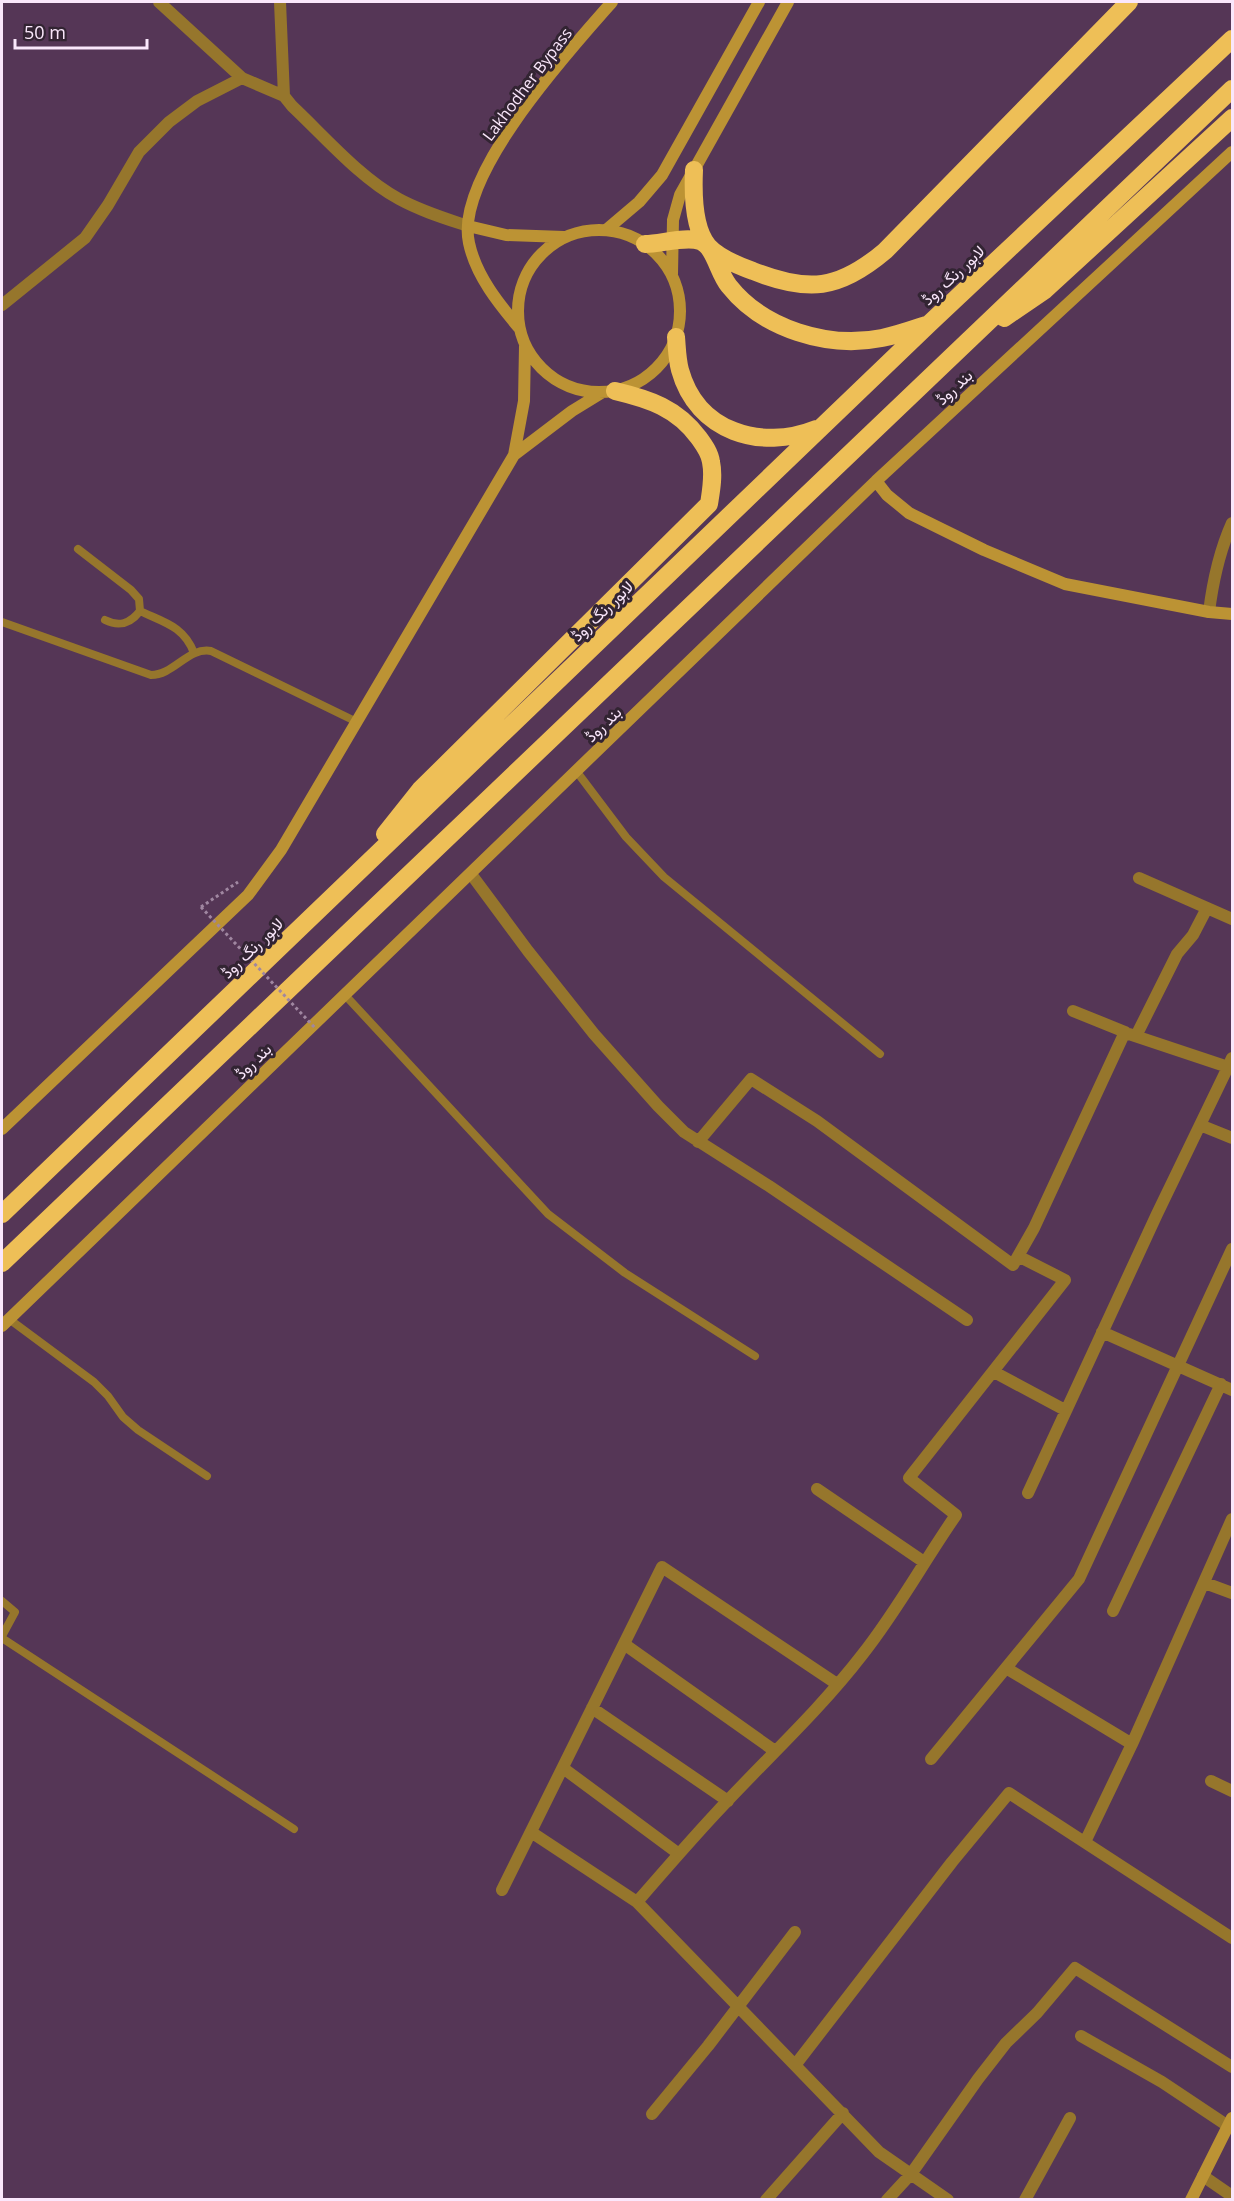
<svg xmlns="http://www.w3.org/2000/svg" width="1234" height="2201" viewBox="0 0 1234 2201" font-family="'Open Sans',Vazirmatn,sans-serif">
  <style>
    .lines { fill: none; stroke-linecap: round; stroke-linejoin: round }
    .path { stroke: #a087a1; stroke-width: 3; stroke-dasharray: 3 3; stroke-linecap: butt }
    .lane { stroke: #96762c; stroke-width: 8 }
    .street { stroke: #96762c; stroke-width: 12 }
    .secondary { stroke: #bc9334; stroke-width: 12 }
    .highway { stroke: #eebf57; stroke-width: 18 }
    .path-bridge { stroke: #a087a1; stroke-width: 3; stroke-dasharray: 3 3; stroke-linecap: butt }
    .labels { text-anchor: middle; stroke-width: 6; stroke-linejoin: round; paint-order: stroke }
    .street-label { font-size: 16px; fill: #fae7fb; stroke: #322432 }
  </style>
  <rect width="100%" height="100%" fill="#553656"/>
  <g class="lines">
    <path class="path" d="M201 907 238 882"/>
    <path class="lane" d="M78 549 131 590 139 599 140 611C163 622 184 626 194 653
      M105 620C119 627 130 624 140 611
      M2 622 151 675C174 675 188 647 211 651L357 722
      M577 772 626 837 664 877 880 1054
      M345 995 548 1214 625 1273 755 1356
      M9 1319 94 1382 108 1396 123 1417 138 1430 207 1476
      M2 1601 15 1612 2 1636
      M2 1638 294 1829"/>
    <path class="street" d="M159 2 242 78 284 96 292 106C324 136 360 178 399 199 421 211 444 218 468 226
      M280 2 284 96
      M2 305 85 238 108 205 139 152 169 122 197 101 242 78
      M1209 612C1213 580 1219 552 1232 523
      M471 874 528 951 594 1034 658 1106 684 1132 769 1186 967 1320
      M1139 878 1232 919
      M1129 1034 1228 1067 1232 1058
      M1136 1036 1177 954 1193 935 1207 908
      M1200 1125 1232 1138
      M698 1142 751 1079 817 1121 1013 1265 1034 1228 1125 1032 1073 1011
      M1102 1332 1232 1390
      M994 1372 1065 1410
      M817 1489 924 1562
      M1028 1493 1157 1214 1228 1067
      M1205 1583 1232 1593
      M1113 1611 1221 1384
      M624 1644 775 1751
      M1006 1668 1132 1744 1232 1519
      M592 1708 728 1801
      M931 1759 1079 1579 1232 1249
      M563 1768 679 1854
      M1211 1781 1232 1791
      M531 1832 637 1902 879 2152 948 2200
      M1085 1842 1132 1744
      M502 1890 662 1567 837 1684
      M637 1902C663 1872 689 1842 716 1813 764 1761 818 1712 862 1655 897 1611 924 1561 956 1515L909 1478 1065 1280 1018 1256
      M1081 2036 1162 2082 1228 2126
      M796 2064 952 1862 1009 1793 1232 1938
      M652 2114 708 2046 795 1932
      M1203 2176 1232 2196
      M766 2200 843 2113
      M887 2200 911 2174 978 2079 1006 2043 1037 2013 1075 1968 1232 2067
      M1025 2200 1070 2118"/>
    <path class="secondary" d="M468 226 506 235 564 237
      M606 230 639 202 662 175 759 2
      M518 311a81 81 0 1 1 162 0a81 81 0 1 1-162 0Z
      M672 274 673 220 680 195 788 2
      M520 329C499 304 476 276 469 243 454 176 569 51 612 2
      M514 455 572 411 603 392
      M876 481 887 495 909 513 984 550 1065 584 1209 612 1232 614
      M2 1129 248 895 281 850 514 455 524 401 525 346
      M2 1326 876 481 1232 152
      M1191 2200 1232 2118"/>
    <path class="highway" d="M694 170C693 192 693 228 708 246 718 257 739 266 753 271 808 293 839 290 885 251L1129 2
      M645 244C660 244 686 236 700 241 715 247 718 273 729 286 763 329 828 349 882 338 897 335 911 330 926 325
      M1004 318 1045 290 1232 118
      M676 337C677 348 677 359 680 370 697 432 761 451 816 429
      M385 834 420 790 709 504C711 491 714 476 711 462 710 453 704 445 699 438 677 408 649 399 615 391
      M2 1214 930 323 1232 39
      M2 1263 1232 89"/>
    <path class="path-bridge" d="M201 907 316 1029"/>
  </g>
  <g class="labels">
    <g class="street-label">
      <text transform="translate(527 84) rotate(-53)" y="6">Lakhodher Bypass</text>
      <text transform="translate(953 275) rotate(-43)" y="6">لاہور رنگ روڈ</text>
      <text transform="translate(954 387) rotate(-43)" y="6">بند روڈ</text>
      <text transform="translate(602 611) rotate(-44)" y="6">لاہور رنگ روڈ</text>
      <text transform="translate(603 724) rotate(-44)" y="6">بند روڈ</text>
      <text transform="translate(252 948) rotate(-44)" y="6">لاہور رنگ روڈ</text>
      <text transform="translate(253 1061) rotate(-44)" y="6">بند روڈ</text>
    </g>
  </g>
  <rect width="1234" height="2201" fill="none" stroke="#fae7fb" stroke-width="6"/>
  <path d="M15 39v9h132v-9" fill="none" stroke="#fae7fb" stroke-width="3"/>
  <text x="24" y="39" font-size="18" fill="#fae7fb" stroke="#322432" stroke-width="4.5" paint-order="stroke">50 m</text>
</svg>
